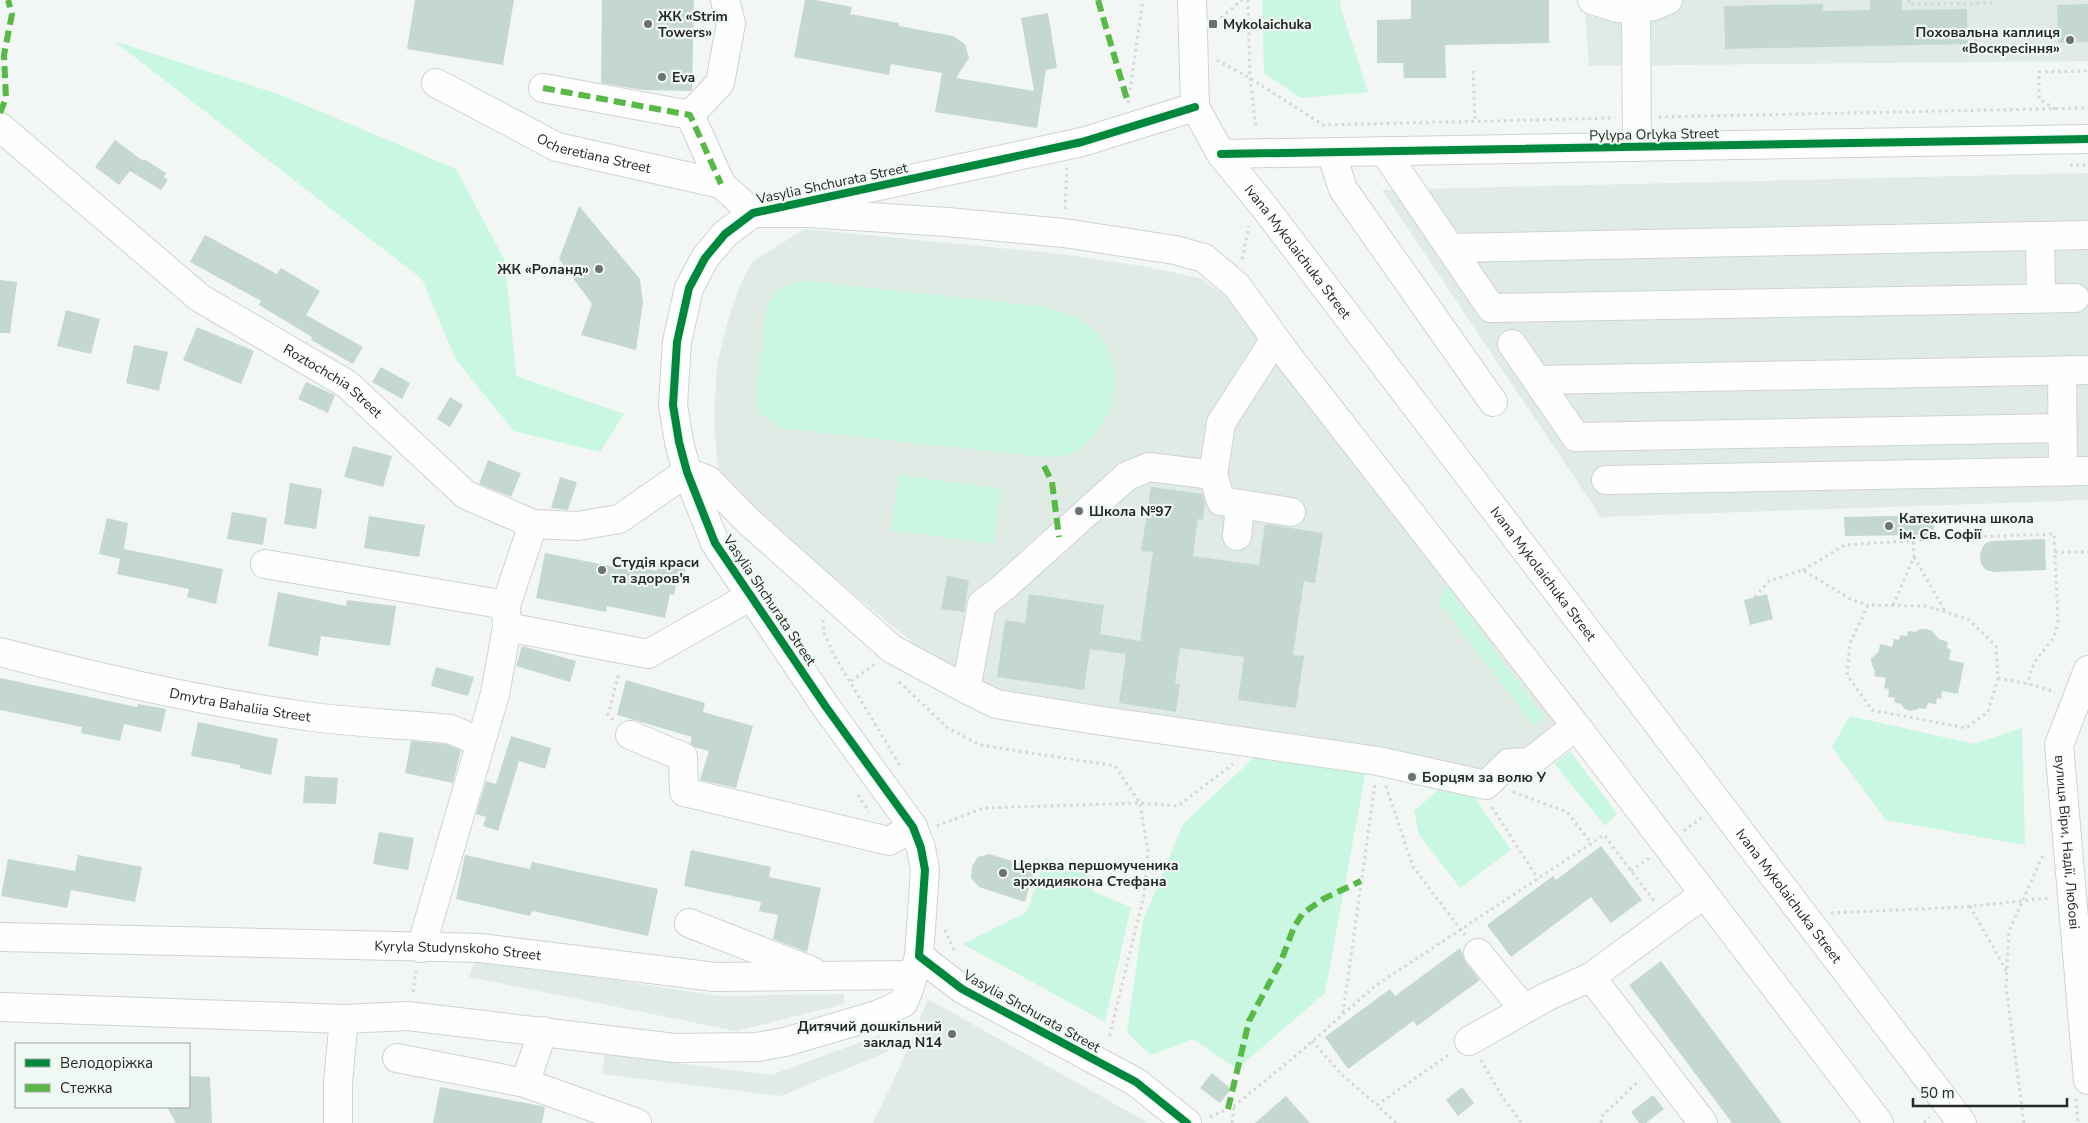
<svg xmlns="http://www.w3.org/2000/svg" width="2088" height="1123" viewBox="0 0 2088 1123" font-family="'Nunito Sans',sans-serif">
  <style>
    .built { fill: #e1ebe6 }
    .green { fill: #caf7e1 }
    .building { fill: #c5d8d0 }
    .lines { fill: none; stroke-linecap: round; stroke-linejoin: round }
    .minor-casing { stroke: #d0d3d1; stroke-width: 30 }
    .path { stroke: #d5d6d5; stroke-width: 3; stroke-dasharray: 2.5 4; stroke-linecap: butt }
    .minor { stroke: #fdfefd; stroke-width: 28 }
    .quiet { stroke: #58b947; stroke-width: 6; stroke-dasharray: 12 6; stroke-linecap: butt }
    .cycleway-casing { stroke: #f0f8f4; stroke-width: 11 }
    .cycleway { stroke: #00873e; stroke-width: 8 }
    .poi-dot { fill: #6d716f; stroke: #f0f8f4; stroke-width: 2 }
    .labels { text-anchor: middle; stroke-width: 4.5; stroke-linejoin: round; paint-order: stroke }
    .poi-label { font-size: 14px; font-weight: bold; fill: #262927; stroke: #f0f8f4; text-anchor: start }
    .street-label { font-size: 14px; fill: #262927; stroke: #f0f8f4 }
  </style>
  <rect width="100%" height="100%" fill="#f2f6f4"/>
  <path class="built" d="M1584 0H2088V61L1589 66Z
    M2088 173V500L1601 517 1382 190Z
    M805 229 1061 254 1142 266 1200 278 1252 316 1571 737 1498 793 1366 770 945 685 918 647 796 547 718 475 714 419 717 365 727 324 740 285 753 261Z
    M475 959 720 996 844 994V1004L736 1031 469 977Z
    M928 999 1147 1122V1123H873L899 1069Z
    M880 1035 889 1051 781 1096 602 1074 605 1054 771 1075Z"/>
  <path class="green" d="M1262 0H1341L1340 6 1368 92 1301 98 1264 73Z
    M114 41 281 95 456 169 505 261 516 376 624 414 600 452 514 431 456 360 422 279Z
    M805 281 1039 306C1056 310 1075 313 1089 325 1125 354 1122 410 1089 440 1084 444 1077 452 1071 454 1063 457 1052 456 1044 457L779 428 761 414 756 394 767 305 779 288Z
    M899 475 1001 489 993 544 891 530Z
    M1446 585 1544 717 1534 726 1439 602Z
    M1850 716 1974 744 2022 728 2025 845 1886 820 1832 747Z
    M1570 751 1617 814 1605 826 1554 763Z
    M1259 753 1366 770 1325 993 1237 1069 1193 1039 1150 1055 1127 1032 1143 921 1183 824Z
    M1443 786 1470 791 1511 850 1460 888 1419 834 1414 811Z
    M1045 858 1097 878 1092 891 1131 907 1105 1022 963 944 1027 912Z"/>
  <path class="building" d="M415 0H514L503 65 407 49Z
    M602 0H694L692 90 691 91 642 90 601 83Z
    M805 0H816L852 7 850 14 899 23V26L953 36 965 44 969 58 956 78 1034 91 1021 18 1048 13 1057 68 1046 70 1037 128 935 112 942 73 891 64 889 75 794 57Z
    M1411 0H1549V43L1445 45 1446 78H1404L1403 63H1377V20L1411 19Z
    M1870 0H1902V10L1967 9 1968 44 1725 49 1724 6 1823 4V11L1870 10Z
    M2088 4V42L2058 43 2057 5Z
    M115 140 143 161 144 159 166 173 164 177 168 180 161 190 130 171 119 185 95 167Z
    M579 206 640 279 643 303 636 350 581 335 592 304 559 259Z
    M205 235 277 274 281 268 320 291 306 315 363 347 353 364 311 340 312 337 259 305 261 301 190 262Z
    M0 280 17 282 10 333H0Z
    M66 310 100 319 91 354 57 346Z
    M197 327 254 351 241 384 183 360Z
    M134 345 168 352 159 391 126 383Z
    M381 367 410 383 402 399 372 382Z
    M306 382 335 395 328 413 298 399Z
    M450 397 463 405 450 427 437 419Z
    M353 446 392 456 383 487 344 477Z
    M488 460 521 473 511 497 479 484Z
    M560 477 577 482 568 510 551 508Z
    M290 483 322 489 316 529 284 524Z
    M1151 487 1203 494 1205 504 1203 520 1198 519 1193 556 1259 565 1265 524 1323 533 1315 583 1304 581 1293 655 1304 656 1296 708 1238 700 1244 657 1180 648 1175 684H1180L1176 712 1119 703 1126 654 1090 649 1084 690 997 677 1005 620 1025 623 1029 594 1104 605 1100 634 1140 641 1153 552 1141 551Z
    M232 512 267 518 263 545 227 539Z
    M1934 515V535L1845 536 1844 517Z
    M369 516 425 525 419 557 364 548Z
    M107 518 128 523 124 549 223 569 216 604 187 597 189 589 117 574 120 559 99 554Z
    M2045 539 2046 570 1994 572 1986 570 1981 564 1980 554 1983 546 1986 543 1992 541Z
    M545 553 615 567 616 563 657 571 659 558 686 564 683 582 677 580 674 595 670 594 665 618 607 606 606 612 536 598Z
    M947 576 969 580 964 612 941 609Z
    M278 592 346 606 347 600 396 606 390 646 321 636 318 656 268 646Z
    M1767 594 1773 619 1750 625 1744 600Z
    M1920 629H1926L1932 631 1939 639 1948 642 1947 648 1951 649 1949 660 1964 663 1958 694 1942 691 1941 699 1937 698 1936 704 1928 703 1926 709 1919 708 1916 710 1909 711 1904 708 1901 704 1894 702 1895 698 1888 697 1889 689 1884 688 1886 678 1874 676 1875 671 1872 665 1871 659 1879 651 1880 644 1892 647 1894 639 1899 640 1900 635 1907 636 1908 631 1915 632Z
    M522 646 576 661 570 682 516 666Z
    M436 667 474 677 468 696 431 686Z
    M0 678 137 707 138 704 166 709 161 732 124 724 120 741 81 733 82 727 0 710Z
    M626 680 705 703 703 712 753 726 736 788 700 780 709 751 694 747 690 743 692 737 617 715Z
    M198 722 278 739 271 775 240 768V765L191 756Z
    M511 736 551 748 545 769 519 761 498 831 483 826 486 817 476 814 486 781 496 784Z
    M411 741 446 744 461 750 453 783 405 773Z
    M305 776 338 778 336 804 303 803Z
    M379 832 414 838 408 870 373 864Z
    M1601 846 1642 900 1611 923 1591 897 1511 957 1487 925 1553 876 1556 880Z
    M691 850 771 867 769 877 821 888 807 952 773 939 778 915 759 911 761 902 684 886Z
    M989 854 1035 868 1025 902 979 887 971 878 972 866 978 857Z
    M78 855 142 867 135 902 71 890 67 908 1 896 8 859 75 871Z
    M465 855 530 869 532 862 658 889 648 936 532 911 530 916 456 899Z
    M1460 948 1466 962 1480 980 1417 1026 1413 1021 1348 1069 1325 1037 1390 989 1395 996Z
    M1661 961 1782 1123H1732L1703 1084 1629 985Z
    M1212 1073 1231 1089 1220 1103 1200 1088Z
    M189 1076 210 1077 212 1123H176L167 1107H189Z
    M440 1087 542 1106 545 1107 542 1123H433Z
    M1462 1087 1474 1103 1458 1116 1446 1100Z
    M1653 1095 1664 1109 1646 1123H1639L1631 1112Z
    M1286 1096 1310 1123H1255Z"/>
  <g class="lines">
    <defs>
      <g id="minor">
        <path id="s1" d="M1192 0 1195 107 1221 154 1262 204 1962 1123"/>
        <path d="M1592 0 1618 8 1636 9"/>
        <path id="s2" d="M436 83 557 147 721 184 753 213H808L947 222 1064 233 1175 250 1204 258 1237 286 1284 351 1576 726"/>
        <path d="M543 88 690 115 721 184"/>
        <path d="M690 115 720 83 731 23 725 0"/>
        <path id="s3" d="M0 127 200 298 347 384 466 495 533 524 578 526 619 519 687 472 708 480 749 522 892 649 966 689"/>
        <path d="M1637 147 1636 9 1654 6 1668 0"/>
        <path d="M1384 151 1491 308 2075 298"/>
        <path d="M1331 152 1343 189 1493 402"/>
        <path d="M1221 154 2088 139"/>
        <path d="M2040 237 2041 298"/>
        <path d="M1450 248 2088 235"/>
        <path d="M1275 339 1221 423 1213 475 1149 467 1127 476 1004 587 982 604 966 689 996 704 1096 720 1378 761 1486 785 1509 763 1530 762 1576 726 1879 1123"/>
        <path d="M1512 344 1576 437 2062 428"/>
        <path d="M2062 371 2063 471"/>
        <path d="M1537 380 2088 370"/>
        <path d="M1213 475 1221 501 1291 512"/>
        <path d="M1606 480 2088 471"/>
        <path d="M1237 536 1240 504"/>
        <path d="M265 564 506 605"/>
        <path d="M507 627 648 654 751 596"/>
        <path id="s4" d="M0 652C103 679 207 703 313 717 358 723 404 724 450 729L469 737 480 746"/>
        <path id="s5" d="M2088 670 2059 745 2088 1080"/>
        <path d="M630 735 683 757 684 792 889 841 913 827"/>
        <path d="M689 923 812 971"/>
        <path id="s6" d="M0 937 481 948 715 977 913 975"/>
        <path d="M421 948 495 694 507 627 506 605 533 524"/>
        <path d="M1478 953 1524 1009"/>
        <path d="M0 1007 344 1019 408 1016 675 1048 757 1047 785 1042 877 1015 903 1003 908 992 919 956"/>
        <path d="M1469 1041 1548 996 1591 977"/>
        <path d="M397 1058 525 1083 637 1123"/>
        <path d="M525 1083 543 1031"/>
        <path d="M338 1123V1082L344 1019"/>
        <path d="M1187 1123 1136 1082 962 989 919 956 925 870 921 848 913 827 826 707 715 543 687 472 679 442 673 405 677 342 689 288 705 258 725 234 753 213 1082 142 1195 107"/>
        <path d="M1703 1123 1591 977 1704 894"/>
      </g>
    </defs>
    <use href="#minor" class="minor-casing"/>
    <path class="path" d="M1248 0 1250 78 1256 129
      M1909 0V4L1993 3
      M1216 22 1242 0
      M1217 60 1250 78 1323 125 1615 118
      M1473 71 1475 122
      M1128 103 1143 0
      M2055 109 2039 99V72L2088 71
      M1659 117 2088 108
      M2070 165H2088
      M1065 209 1067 168
      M1242 259 1249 226
      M2055 552H2088
      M1914 557 1945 611
      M1803 570 1845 545 1968 537 2054 534 2058 622 2054 637 2034 663 2027 684
      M1755 597 1769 581 1803 570 1852 600 1868 605
      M1893 605 1914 557 1913 540
      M823 620 824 633 834 655 900 766
      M1998 678 1988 712 1966 728 1872 710 1847 675 1850 643 1868 605 1926 606 1968 619 1996 646 1998 678 2033 685 2055 692
      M851 681 875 664
      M899 682 948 728 980 745 1115 766 1140 803 1148 852 1144 895 1109 1038
      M613 720 608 715 619 672
      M1386 786 1413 867 1465 935
      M1513 792 1567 812 1591 843
      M858 795 869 812
      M1492 807 1538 879
      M937 826 983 808 1140 803 1178 806 1233 764
      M1684 831 1701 818
      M1631 871 1649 858
      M1970 906 2007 972
      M1831 913 1963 907 2049 898
      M945 930 955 952
      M413 992 416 971
      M1343 1013 1375 784
      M1312 1041 1342 1075 1377 1105
      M1481 1060 1503 1098 1522 1123
      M2076 1099 2078 1123
      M1210 1117 1234 1106 1298 1054 1375 986 1604 835 1654 901
      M1232 1123 1234 1106
      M1396 1123 1377 1105 1450 1054
      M1601 1123 1603 1115 1640 1080
      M1924 1123 1929 1117
      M2024 1123 2006 987 2009 931 2043 855"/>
    <use href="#minor" class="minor"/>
    <path class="quiet" d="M1098 0 1128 103
      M543 88 690 115 721 184
      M0 113 6 98 4 55 12 14 8 0
      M1044 466 1052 482 1059 537
      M1228 1109 1249 1021 1281 961 1294 927 1303 913 1325 898 1361 881"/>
    <defs>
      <path id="cycleway" d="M1221 154 2088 139
        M1187 1123 1136 1082 962 989 919 956 925 870 921 848 913 827 826 707 715 543 687 472 679 442 673 405 677 342 689 288 705 258 725 234 753 213 1082 142 1195 107"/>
    </defs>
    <use href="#cycleway" class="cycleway-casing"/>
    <use href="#cycleway" class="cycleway"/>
  </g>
  <g class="poi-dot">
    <circle cx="648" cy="24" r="5"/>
    <rect x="1208" y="19" width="10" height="10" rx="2.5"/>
    <circle cx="2070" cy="40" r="5"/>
    <circle cx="662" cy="77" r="5"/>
    <circle cx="599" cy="269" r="5"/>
    <circle cx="1079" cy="511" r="5"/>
    <circle cx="1889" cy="526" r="5"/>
    <circle cx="602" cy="570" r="5"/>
    <circle cx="1412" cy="777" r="5"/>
    <circle cx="1003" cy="873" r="5"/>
    <circle cx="952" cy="1034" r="5"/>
  </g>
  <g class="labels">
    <g class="poi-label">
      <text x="658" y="21">ЖК «Strim<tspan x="658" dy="16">Towers»</tspan></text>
      <text x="1223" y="29">Mykolaichuka</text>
      <text x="2060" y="37" text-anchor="end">Поховальна каплиця<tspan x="2060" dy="16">«Воскресіння»</tspan></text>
      <text x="672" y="82">Eva</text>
      <text x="589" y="274" text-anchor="end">ЖК «Роланд»</text>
      <text x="1089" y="516">Школа №97</text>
      <text x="1899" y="523">Катехитична школа<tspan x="1899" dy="16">ім. Св. Софії</tspan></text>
      <text x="612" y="567">Студія краси<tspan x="612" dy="16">та здоров'я</tspan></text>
      <text x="1422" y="782">Борцям за волю У</text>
      <text x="1013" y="870">Церква першомученика<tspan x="1013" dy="16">архидиякона Стефана</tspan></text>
      <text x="942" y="1031" text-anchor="end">Дитячий дошкільний<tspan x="942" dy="16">заклад N14</tspan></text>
    </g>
    <g class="street-label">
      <text transform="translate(1654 134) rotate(-1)" y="5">Pylypa Orlyka Street</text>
      <text dy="5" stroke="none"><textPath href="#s2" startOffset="174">Ocheretiana Street</textPath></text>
      <text transform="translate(832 183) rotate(-12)" y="5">Vasylia Shchurata Street</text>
      <text dy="5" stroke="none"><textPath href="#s1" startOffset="285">Ivana Mykolaichuka Street</textPath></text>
      <text dy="5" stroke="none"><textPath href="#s3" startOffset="420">Roztochchia Street</textPath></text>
      <text dy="5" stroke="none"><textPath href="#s1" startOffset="690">Ivana Mykolaichuka Street</textPath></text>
      <text transform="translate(770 600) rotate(56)" y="5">Vasylia Shchurata Street</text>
      <text dy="5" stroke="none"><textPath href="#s4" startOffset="246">Dmytra Bahaliia Street</textPath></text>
      <text dy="5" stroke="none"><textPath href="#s5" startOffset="178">вулиця Віри, Надії, Любові</textPath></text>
      <text dy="5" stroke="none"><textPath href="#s1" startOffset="1095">Ivana Mykolaichuka Street</textPath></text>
      <text dy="5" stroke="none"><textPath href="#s6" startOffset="458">Kyryla Studynskoho Street</textPath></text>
      <text transform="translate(1032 1011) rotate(29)" y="5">Vasylia Shchurata Street</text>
    </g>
  </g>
  <rect x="15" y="1043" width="175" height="65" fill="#f0f8f4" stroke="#9fa5a2"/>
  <rect x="25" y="1059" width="25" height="8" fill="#00873e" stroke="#9fa5a2"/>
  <text x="60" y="1068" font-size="15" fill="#262927">Велодоріжка</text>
  <rect x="25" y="1084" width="25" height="8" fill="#58b947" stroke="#9fa5a2"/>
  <text x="60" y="1093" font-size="15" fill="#262927">Стежка</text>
  <path d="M1913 1098v8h154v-8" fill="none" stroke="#262927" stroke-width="2.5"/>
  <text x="1920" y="1098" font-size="15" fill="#262927" stroke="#f0f8f4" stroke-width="4" paint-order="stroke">50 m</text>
</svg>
